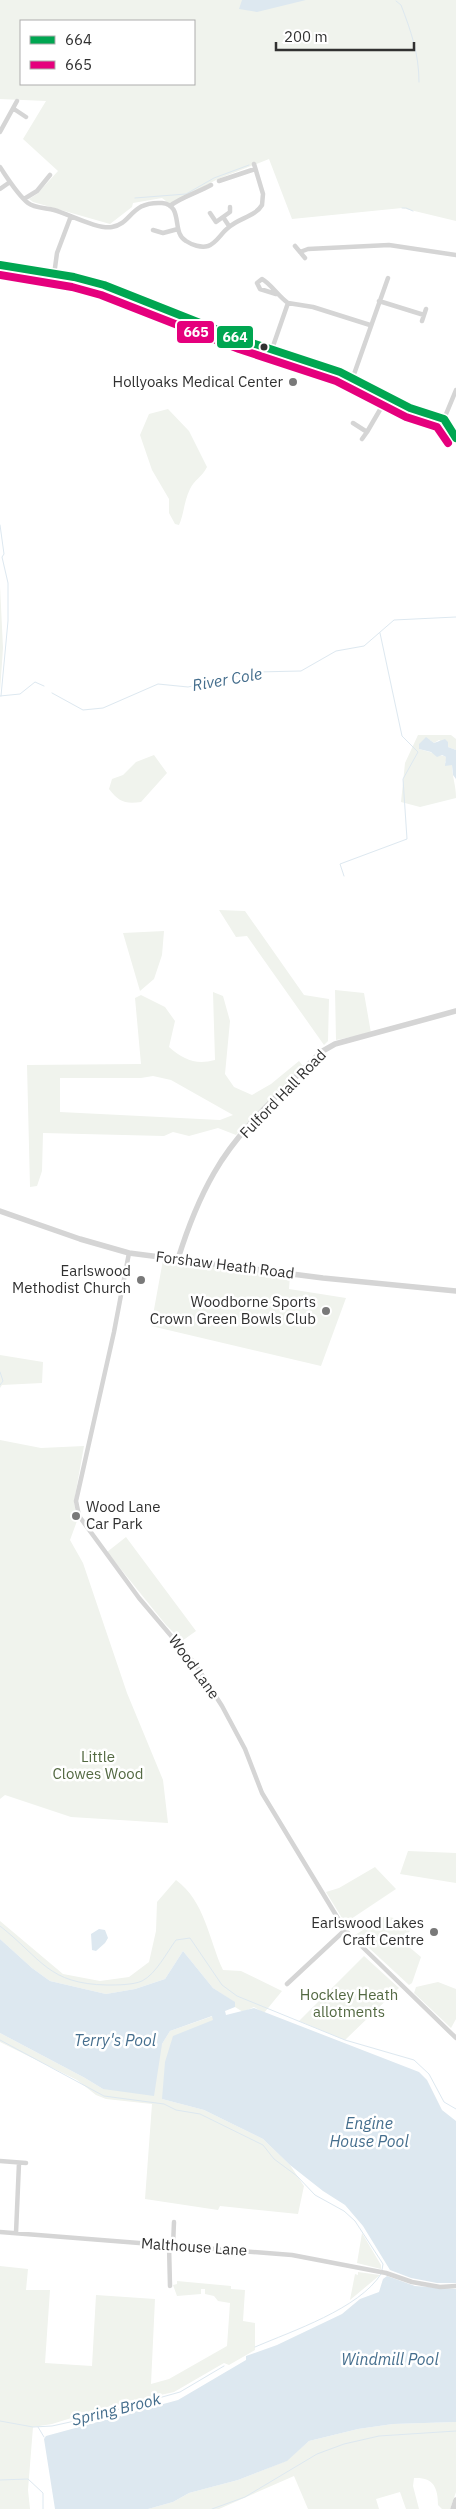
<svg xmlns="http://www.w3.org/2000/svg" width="456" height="2509" viewBox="0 0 456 2509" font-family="'IBM Plex Sans',sans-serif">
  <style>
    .green { fill: #f0f3ed; fill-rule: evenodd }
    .water { fill: #dde8f0 }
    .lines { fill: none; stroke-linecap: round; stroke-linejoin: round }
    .stream { stroke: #dde8f0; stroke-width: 1 }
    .minor { stroke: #d5d5d5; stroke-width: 4.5 }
    .tertiary { stroke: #d5d5d5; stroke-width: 5.5 }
    .bus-1-casing { stroke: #fff; stroke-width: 11 }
    .bus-2-casing { stroke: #fff; stroke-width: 11 }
    .bus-1 { stroke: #00a651; stroke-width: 8 }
    .bus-2 { stroke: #e5007d; stroke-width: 8 }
    .bus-dot { fill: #313131; stroke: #fff; stroke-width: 2 }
    .poi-dot { fill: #797979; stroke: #fff; stroke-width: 2 }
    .labels { text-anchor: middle; stroke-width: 5; stroke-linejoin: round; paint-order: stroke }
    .poi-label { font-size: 15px; fill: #313131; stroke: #fff; text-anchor: end }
    .street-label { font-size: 15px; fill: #313131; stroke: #fff }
    .park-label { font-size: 15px; fill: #536942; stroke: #fff }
    .water-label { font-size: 16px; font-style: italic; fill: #456e8d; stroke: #fff }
    .line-badge { stroke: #fff; stroke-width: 2 }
    .badge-label { font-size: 14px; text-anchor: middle; font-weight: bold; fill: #fff }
  </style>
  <rect width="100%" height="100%" fill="#fff"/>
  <path class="green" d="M0 0H456V221L402 208 292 219 269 159 218 179 170 204 162 198 133 203 132 207 110 224 33 202 29 199 37 194 58 171 23 139 46 101 0 99ZM21 21H194V84H21Z
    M168 409 189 431 207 467C202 477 194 480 190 489 184 501 184 514 179 525L175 524 169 513V499L152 470 140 435 149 414Z
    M0 586 3 648 0 691Z
    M418 735H451L456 739V750L448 747 439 740 434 743 430 740 419 749 447 757 445 763 452 764C452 777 456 785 456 798L420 807 401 802 405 763Z
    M154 755 167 773 141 802C125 804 119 802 109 789L112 779 123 775 136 762Z
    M219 910 245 911 304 995 329 999 328 1041 324 1045 247 936 236 937Z
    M164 931 162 955 154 979 140 991 123 933Z
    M335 990 364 993 371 1033 336 1040Z
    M213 992 223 996 230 1021 225 1074 234 1087 252 1095 271 1084 299 1061 303 1066 236 1135 218 1128 189 1136 173 1132 164 1136 43 1133 42 1171 37 1186 30 1187 27 1065 141 1064 135 998 141 995 165 1007 175 1021 169 1047C184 1060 196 1065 215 1060ZM153 1076 171 1080 233 1115 220 1120 60 1112V1078H141Z
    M163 1260 290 1275 289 1289 346 1298 321 1366 151 1326Z
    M0 1355 43 1362 42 1383 2 1385 0 1388Z
    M0 1440 41 1448 84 1446 74 1502 77 1521 70 1540 83 1563 127 1693 163 1780 168 1823 71 1817 5 1795 0 1799Z
    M126 1537 196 1631 182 1641 166 1625 107 1552Z
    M408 1851 456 1853V1883L400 1874Z
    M375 1867 396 1889 345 1923 326 1892 339 1888Z
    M176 1880C205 1901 209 1940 223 1970L241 1971 282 1991 264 2013 254 2007 243 2012 235 2007 234 2002 213 1988 183 1951 165 1979 135 1989 106 1994 50 1981 32 1968 0 1939V1921L63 1974 100 1981 129 1977 149 1962 156 1931 157 1902Z
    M385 1916 407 1921 404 1925 410 1931 401 1940 421 1957 412 1983 409 1985 355 1935Z
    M364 1956 399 1988 345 2040 299 2021Z
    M438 1982 456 1989V2019L451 2028 414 1993 416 1987Z
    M213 2016 214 2020 162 2099 204 2110 263 2139 290 2165 304 2186 298 2214 220 2206 218 2210 145 2199 152 2104 106 2099 96 2095 77 2080 0 2042V2033L85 2078 103 2089 162 2044 170 2031Z
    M362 2233 381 2265V2269L357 2263Z
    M0 2266 28 2269 26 2290H50L45 2363 92 2366 96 2295 155 2299 151 2384 169 2379 227 2346 230 2303 218 2301 214 2296 205 2294V2289H201V2294L177 2296 173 2285 177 2284V2281L231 2286V2289L245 2290 243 2321 255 2323V2350L229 2365 224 2363 174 2392 107 2407 52 2424 33 2427 28 2490 30 2509H0Z
    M358 2272 380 2275 350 2300 355 2274 358 2275Z
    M456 2422V2492L450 2509H442L438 2505C438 2487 433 2477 414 2478L413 2486 419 2509H406L400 2492 376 2499 379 2509H308L294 2476 219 2509H148L173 2502 189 2493 238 2480 286 2461 309 2441 358 2429 393 2424Z"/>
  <path class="water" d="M242 0H306L257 12 239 9Z
    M426 737 434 743 445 739 448 742V747L456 750V779L453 775 452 765 445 766 446 757 442 755 437 757 431 752 419 749V744Z
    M99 1929 105 1930 108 1938 105 1943 96 1951 92 1950 91 1934Z
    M0 1939 32 1968 50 1981 106 1994 135 1989 165 1979 183 1951 213 1988 235 2002V2007L225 2011 226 2015 254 2008 419 2072 427 2080 442 2110 456 2121V2283H437L411 2278 390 2270 363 2226 345 2205 323 2191 290 2165 263 2139 204 2110 162 2099 165 2062 173 2036 213 2020 212 2016 170 2031 162 2044 154 2096 103 2089 85 2078 0 2033Z
    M387 2276 415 2286 456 2289V2422L393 2424 358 2429 309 2441 287 2461 238 2480 189 2493 173 2502 148 2509H55L44 2439 46 2436 178 2400 246 2360V2356L277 2345 342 2314 360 2299 379 2292 383 2279Z"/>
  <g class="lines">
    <path class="stream" d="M396 1 401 5C411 31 419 54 419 82
      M135 198 186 194 214 178 249 165
      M402 208H405
      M406 208 413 211
      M0 525 4 554 2 557 8 583V621L1 696
      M52 693 83 710 103 708 158 684 188 687 256 672 301 671 336 651 364 646 394 620 456 617
      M0 696 20 694 35 682 44 686
      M344 876 340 864 407 839 403 779 418 752 402 736 380 633
      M0 1372 3 1381 0 1385
      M0 1926C42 1959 48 1984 107 1985 117 1985 133 1985 142 1981 156 1974 167 1952 176 1940L190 1938 222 1985 237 1996 345 2040 414 2060 429 2074 444 2102 456 2109
      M0 2040 104 2096 164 2104 176 2110 200 2114 263 2145 274 2159 297 2176 315 2195 344 2211 355 2221 383 2264 382 2270
      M255 2347C292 2331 359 2309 381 2274
      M0 2421 33 2427 52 2426 84 2419 180 2392 224 2366
      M38 2427 44 2437
      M0 2480 28 2479 43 2493V2509
      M212 2509 245 2497 317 2454 344 2444 379 2436 456 2431"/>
    <path class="minor" d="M14 109 26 117
      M0 132 17 101
      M0 167C8 179 17 194 28 203 34 208 46 208 54 210 68 214 99 230 112 227 132 224 130 201 162 203 184 205 171 233 186 241 192 245 201 248 208 246 217 243 221 233 228 228 238 218 255 217 262 205L263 194 254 164
      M219 181 255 169
      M0 189 10 182
      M24 199 37 191 50 175
      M170 206C179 198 199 192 211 185
      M210 213 216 222 223 217
      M229 226 223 217 230 212V207
      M153 230 163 233 178 229
      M295 246 305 258
      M300 252 308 249 389 245 456 255
      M54 275 57 253 71 216
      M276 294 260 289 257 283 262 279C270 283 279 297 288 303
      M379 301 424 315
      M422 321 426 309
      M272 349 288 303 313 307 370 325
      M353 377 388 278
      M444 419 456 390
      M353 423 367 432 388 396
      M362 439 367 432
      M129 1253 114 1332 76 1501 79 1516 139 1598 195 1664 222 1706 245 1749 262 1793 345 1930 456 2038
      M287 1984 345 1930
      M0 2161 26 2163
      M0 2232 292 2255 386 2273 412 2282 440 2287 456 2286
      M16 2233 19 2163
      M169 2245 170 2286
      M173 2246 174 2222"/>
    <path class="tertiary" d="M0 265 74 277 104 285 243 340 340 372 410 408 444 419 456 438
      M0 1211 80 1239 129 1253 323 1278 456 1291
      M178 1259C187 1230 199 1199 214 1173 240 1127 284 1090 321 1052L335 1044 456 1011
      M453 2509 456 2500"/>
    <defs>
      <path id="bus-1" d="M0 265 74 277 104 285 243 340 340 372 410 408 444 419 456 438"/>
      <path id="bus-2" d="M0 275 72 287 101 295 239 349 336 381 406 417 437 427 448 443"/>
    </defs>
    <use href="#bus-1" class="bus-1-casing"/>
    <use href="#bus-2" class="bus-2-casing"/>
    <use href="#bus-1" class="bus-1"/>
    <use href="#bus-2" class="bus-2"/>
  </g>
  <circle class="bus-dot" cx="264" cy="347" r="4.5"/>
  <g class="poi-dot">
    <circle cx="293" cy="382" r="5"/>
    <circle cx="141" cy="1280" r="5"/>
    <circle cx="326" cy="1311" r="5"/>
    <circle cx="76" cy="1516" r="5"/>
    <circle cx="434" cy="1932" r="5"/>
  </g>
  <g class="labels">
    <g class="poi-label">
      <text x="283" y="387">Hollyoaks Medical Center</text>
      <text x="131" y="1276">Earlswood<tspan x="131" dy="17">Methodist Church</tspan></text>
      <text x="316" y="1307">Woodborne Sports<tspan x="316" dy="17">Crown Green Bowls Club</tspan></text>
      <text x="86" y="1512" text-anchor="start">Wood Lane<tspan x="86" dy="17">Car Park</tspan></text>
      <text x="424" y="1928">Earlswood Lakes<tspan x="424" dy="17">Craft Centre</tspan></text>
    </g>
    <g class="street-label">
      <text transform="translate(283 1094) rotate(-46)" y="5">Fulford Hall Road</text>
      <text transform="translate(225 1265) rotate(7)" y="5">Forshaw Heath Road</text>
      <text transform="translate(194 1667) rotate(54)" y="5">Wood Lane</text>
      <text transform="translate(194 2247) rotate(4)" y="5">Malthouse Lane</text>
    </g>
    <g class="park-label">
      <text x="98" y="1762">Little<tspan x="98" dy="17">Clowes Wood</tspan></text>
      <text x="349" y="2000">Hockley Heath<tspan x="349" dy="17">allotments</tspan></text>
    </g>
    <g class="water-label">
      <text transform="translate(227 679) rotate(-10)" y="6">River Cole</text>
      <text x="115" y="2046">Terry's Pool</text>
      <text x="369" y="2129">Engine<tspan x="369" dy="18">House Pool</tspan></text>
      <text x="390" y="2365">Windmill Pool</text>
      <text transform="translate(116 2409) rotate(-14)" y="6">Spring Brook</text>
    </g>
  </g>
  <g class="line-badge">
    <rect x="176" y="320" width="39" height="24" rx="5" fill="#e5007d"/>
    <rect x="216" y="325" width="38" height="24" rx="5" fill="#00a651"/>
  </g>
  <g class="badge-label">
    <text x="196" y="337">665</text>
    <text x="235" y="342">664</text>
  </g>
  <rect x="20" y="20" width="175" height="65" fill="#ffffff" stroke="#adadad"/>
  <rect x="30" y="36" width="25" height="8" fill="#00a651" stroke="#adadad"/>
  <text x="65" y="45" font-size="15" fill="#313131">664</text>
  <rect x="30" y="61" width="25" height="8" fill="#e5007d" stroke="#adadad"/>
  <text x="65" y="70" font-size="15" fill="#313131">665</text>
  <path d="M276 42v8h138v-8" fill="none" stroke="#313131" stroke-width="2.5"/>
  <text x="284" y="42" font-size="15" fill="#313131" stroke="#ffffff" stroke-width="4" paint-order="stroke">200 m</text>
</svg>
